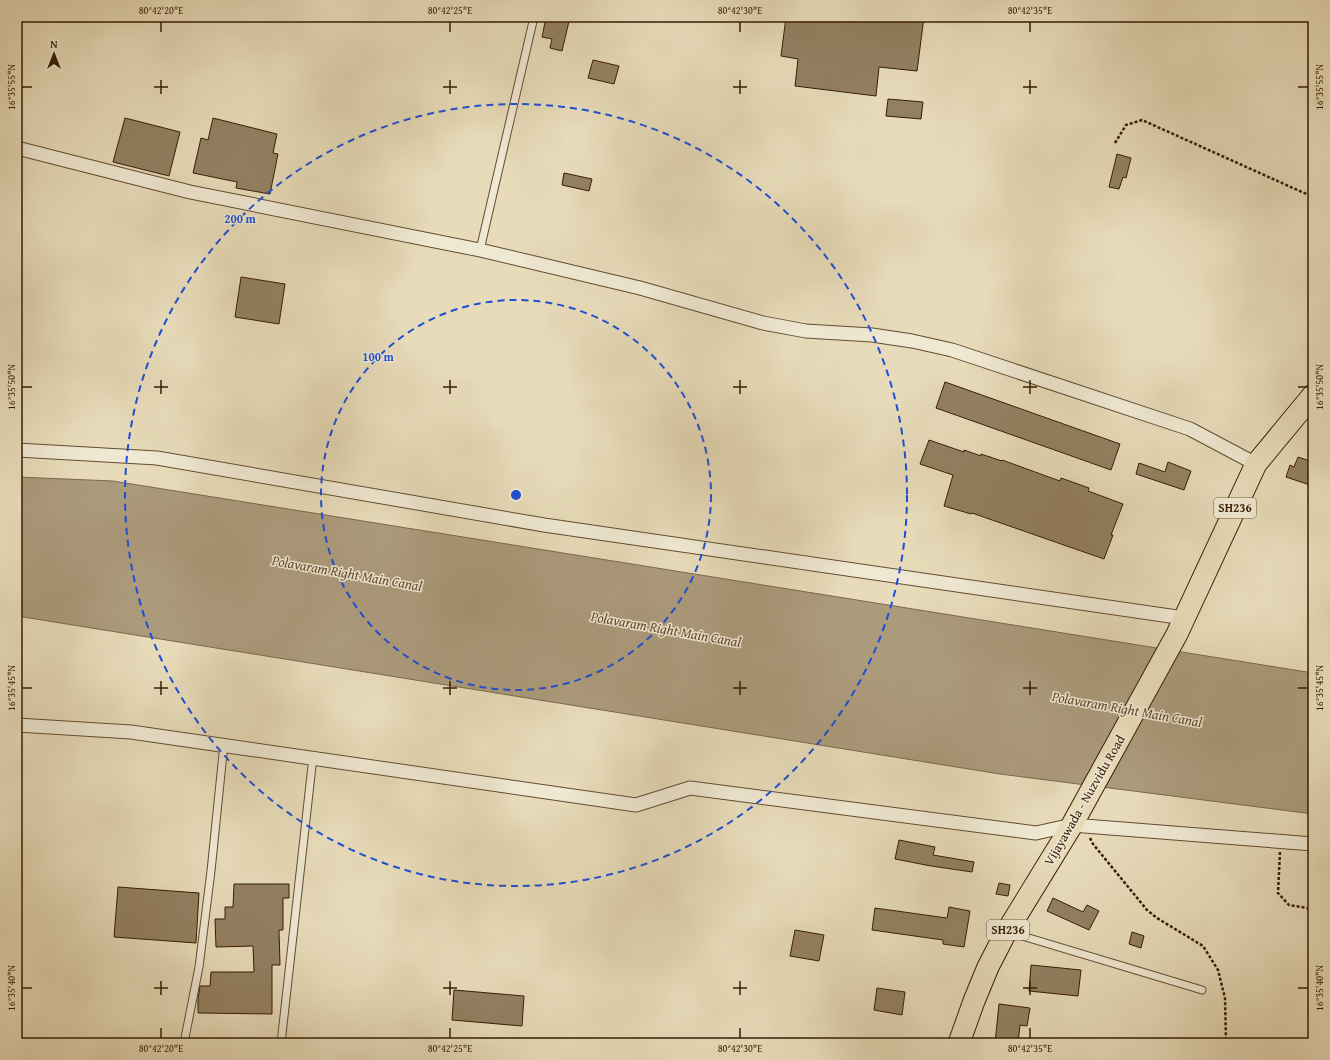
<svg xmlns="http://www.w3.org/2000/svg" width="1330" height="1060" viewBox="0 0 1330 1060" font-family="'Gentium Book Plus',serif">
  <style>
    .water { fill: #ab9a7b; stroke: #7d684b }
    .building { fill: #938062; stroke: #371d03 }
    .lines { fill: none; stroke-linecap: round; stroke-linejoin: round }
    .lane-casing { stroke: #634c30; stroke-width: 9 }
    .street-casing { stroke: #634c30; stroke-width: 15 }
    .primary-casing { stroke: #371d03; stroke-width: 23 }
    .path { stroke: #371d03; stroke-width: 2.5; stroke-dasharray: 3 2; stroke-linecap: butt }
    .lane { stroke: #efe8d2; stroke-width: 7 }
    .street { stroke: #efe8d2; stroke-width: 13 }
    .primary { stroke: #e7dbb9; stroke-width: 21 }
    .ticks { fill: none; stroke: #371d03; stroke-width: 1.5 }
    .ring { fill: none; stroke: #1d4ed8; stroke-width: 2; stroke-dasharray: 7 5 }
    .labels { text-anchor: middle; stroke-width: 3; stroke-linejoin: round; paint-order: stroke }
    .shield { fill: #efe8d2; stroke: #6e5a41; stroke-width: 1 }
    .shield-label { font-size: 12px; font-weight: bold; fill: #371d03 }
    .street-label { font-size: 13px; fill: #371d03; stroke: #efe8d2 }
    .water-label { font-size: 14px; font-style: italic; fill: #60492d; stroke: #efe8d2 }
    .centre { fill: #1d4ed8; stroke: #efe8d2; stroke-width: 2 }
    .ring-label { font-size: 12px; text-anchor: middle; font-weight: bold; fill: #1d4ed8; stroke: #efe8d2; stroke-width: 3; stroke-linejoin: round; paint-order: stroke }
    .neatline { fill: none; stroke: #371d03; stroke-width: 1.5 }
    .ticks-label { font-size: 10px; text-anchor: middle; fill: #371d03 }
  </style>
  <rect width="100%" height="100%" fill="#e7dbb9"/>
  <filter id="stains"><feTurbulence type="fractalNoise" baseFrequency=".005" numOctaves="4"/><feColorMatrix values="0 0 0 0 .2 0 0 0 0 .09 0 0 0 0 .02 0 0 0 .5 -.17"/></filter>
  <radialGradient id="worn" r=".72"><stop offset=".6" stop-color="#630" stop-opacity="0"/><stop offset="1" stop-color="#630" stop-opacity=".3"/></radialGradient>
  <path class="water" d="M17 477 113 481 1313 673V814L1000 774 17 616Z"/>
  <path class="building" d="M546 17H570L562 51 550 48 552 39 542 37Z
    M786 17H924L917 71 879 67 876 96 795 86 798 59 781 56Z
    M593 60 619 66 614 84 588 78Z
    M888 99 923 102 921 119 886 116Z
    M125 118 180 132 169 176 113 162Z
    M213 118 277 134 273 153 278 154 270 194 236 188 237 182 193 173 201 138 208 140Z
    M1117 154 1131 158 1126 178 1123 177 1119 189 1109 187Z
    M564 173 592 179 589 191 562 185Z
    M241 277 285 284 279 324 235 317Z
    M945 382 1120 444 1111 470 936 408Z
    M929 440 964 452V450L981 456V454L1002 461V460L1060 481 1061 478 1089 488 1088 491 1123 504 1111 535H1113L1104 559 972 513 971 514 944 506 953 475 920 464Z
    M1298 457 1313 462V486L1286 477 1290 465 1294 467Z
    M1168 462 1191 471 1184 490 1136 474 1139 463 1165 472Z
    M899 840 935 847 933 855 974 862 972 872 931 866 895 859Z
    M999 883 1010 885 1008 896 996 894Z
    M234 884H289V898H283V930H279L280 965H272V1014L198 1013V999L200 986H210L211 972H254L253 946 216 947 215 919H225V907H233Z
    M118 887 199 893 196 943 114 937Z
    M1053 898 1083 912 1087 905 1099 911 1089 930 1047 911Z
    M949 907 970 911 964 947 943 944V940L872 930 875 908 947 918Z
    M795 930 824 935 819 961 790 956Z
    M1132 932 1144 936 1141 948 1129 944Z
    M1031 965 1081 970 1078 996 1029 991Z
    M877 988 905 992 902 1015 874 1010Z
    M454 990 524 996 522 1026 452 1020Z
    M999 1004 1030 1008 1027 1026 1020 1025 1018 1043H995Z"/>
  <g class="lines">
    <defs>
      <path id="lane" d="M480 250 534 17
        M1009 932 1202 990
        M184 1043 199 967 211 871 224 744
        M281 1043 313 757"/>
      <path id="street" d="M17 148 190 192 480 250 640 288 763 323 806 331 872 335 912 341 952 350 1190 429 1256 464
        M17 450 157 458 544 525 1184 618
        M17 725 131 732 636 805 690 788 1036 833 1072 825 1313 844"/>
      <path id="primary" d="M959 1043 974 1001 988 967 1004 936 1072 825 1177 634 1256 464 1313 395"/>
    </defs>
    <use href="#lane" class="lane-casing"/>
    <use href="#street" class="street-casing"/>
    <use href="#primary" class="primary-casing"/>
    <path class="path" d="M1115 143 1126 125 1142 120 1313 197
      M1090 838 1093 844 1147 910 1157 918 1203 946 1218 970 1225 998 1226 1043
      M1280 852 1278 893 1289 905 1313 909"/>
    <use href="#lane" class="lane"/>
    <use href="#street" class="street"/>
    <use href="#primary" class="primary"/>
  </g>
  <path class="ticks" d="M161 22V32M450 22V32M740 22V32M1030 22V32M161 80V94M450 80V94M740 80V94M1030 80V94M22 87H32M154 87H168M443 87H457M733 87H747M1023 87H1037M1298 87H1308M161 380V394M450 380V394M740 380V394M1030 380V394M22 387H32M154 387H168M443 387H457M733 387H747M1023 387H1037M1298 387H1308M161 681V695M450 681V695M740 681V695M1030 681V695M22 688H32M154 688H168M443 688H457M733 688H747M1023 688H1037M1298 688H1308M161 981V995M450 981V995M740 981V995M1030 981V995M22 988H32M154 988H168M443 988H457M733 988H747M1023 988H1037M1298 988H1308M161 1028V1038M450 1028V1038M740 1028V1038M1030 1028V1038"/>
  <g class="ring">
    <circle cx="516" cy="495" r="195"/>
    <circle cx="516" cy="495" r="391"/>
  </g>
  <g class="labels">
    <g class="shield">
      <rect x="1214" y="498" width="42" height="20" rx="3"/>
      <rect x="987" y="920" width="42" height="20" rx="3"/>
    </g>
    <g class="shield-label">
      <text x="1235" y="512">SH236</text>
      <text x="1008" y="934">SH236</text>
    </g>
    <g class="street-label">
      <text transform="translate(1084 800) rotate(-60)" y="5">Vijayawada - Nuzvidu Road</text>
    </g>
    <g class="water-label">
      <text transform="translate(347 573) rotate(10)" y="5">Polavaram Right Main Canal</text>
      <text transform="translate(666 629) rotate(10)" y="5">Polavaram Right Main Canal</text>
      <text transform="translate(1127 709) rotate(10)" y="5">Polavaram Right Main Canal</text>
    </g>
  </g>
  <circle cx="516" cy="495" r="6" class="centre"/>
  <g class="ring-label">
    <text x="240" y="223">200 m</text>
    <text x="378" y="361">100 m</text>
  </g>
  <rect width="1330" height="1060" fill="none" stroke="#e7dbb9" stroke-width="44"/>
  <g transform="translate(54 54)" stroke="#efe8d2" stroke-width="3" paint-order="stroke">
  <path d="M0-3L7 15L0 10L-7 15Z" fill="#371d03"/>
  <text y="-6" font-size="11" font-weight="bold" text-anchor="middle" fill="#371d03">N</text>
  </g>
  <rect x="22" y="22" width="1286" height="1016" class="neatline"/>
  <g class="ticks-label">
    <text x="161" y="14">80°42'20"E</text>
    <text x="450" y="14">80°42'25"E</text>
    <text x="740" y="14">80°42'30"E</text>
    <text x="1030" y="14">80°42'35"E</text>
    <text transform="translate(11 87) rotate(-90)" y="4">16°35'55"N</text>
    <text transform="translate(1319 87) rotate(-90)" y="4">16°35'55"N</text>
    <text transform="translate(11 387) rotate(-90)" y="4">16°35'50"N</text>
    <text transform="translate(1319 387) rotate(-90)" y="4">16°35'50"N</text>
    <text transform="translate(11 688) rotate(-90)" y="4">16°35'45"N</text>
    <text transform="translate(1319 688) rotate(-90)" y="4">16°35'45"N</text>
    <text transform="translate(11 988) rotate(-90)" y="4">16°35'40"N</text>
    <text transform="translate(1319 988) rotate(-90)" y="4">16°35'40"N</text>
    <text x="161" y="1052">80°42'20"E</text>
    <text x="450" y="1052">80°42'25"E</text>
    <text x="740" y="1052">80°42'30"E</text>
    <text x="1030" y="1052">80°42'35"E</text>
  </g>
  <rect width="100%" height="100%" filter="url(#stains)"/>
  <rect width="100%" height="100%" fill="url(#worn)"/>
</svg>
